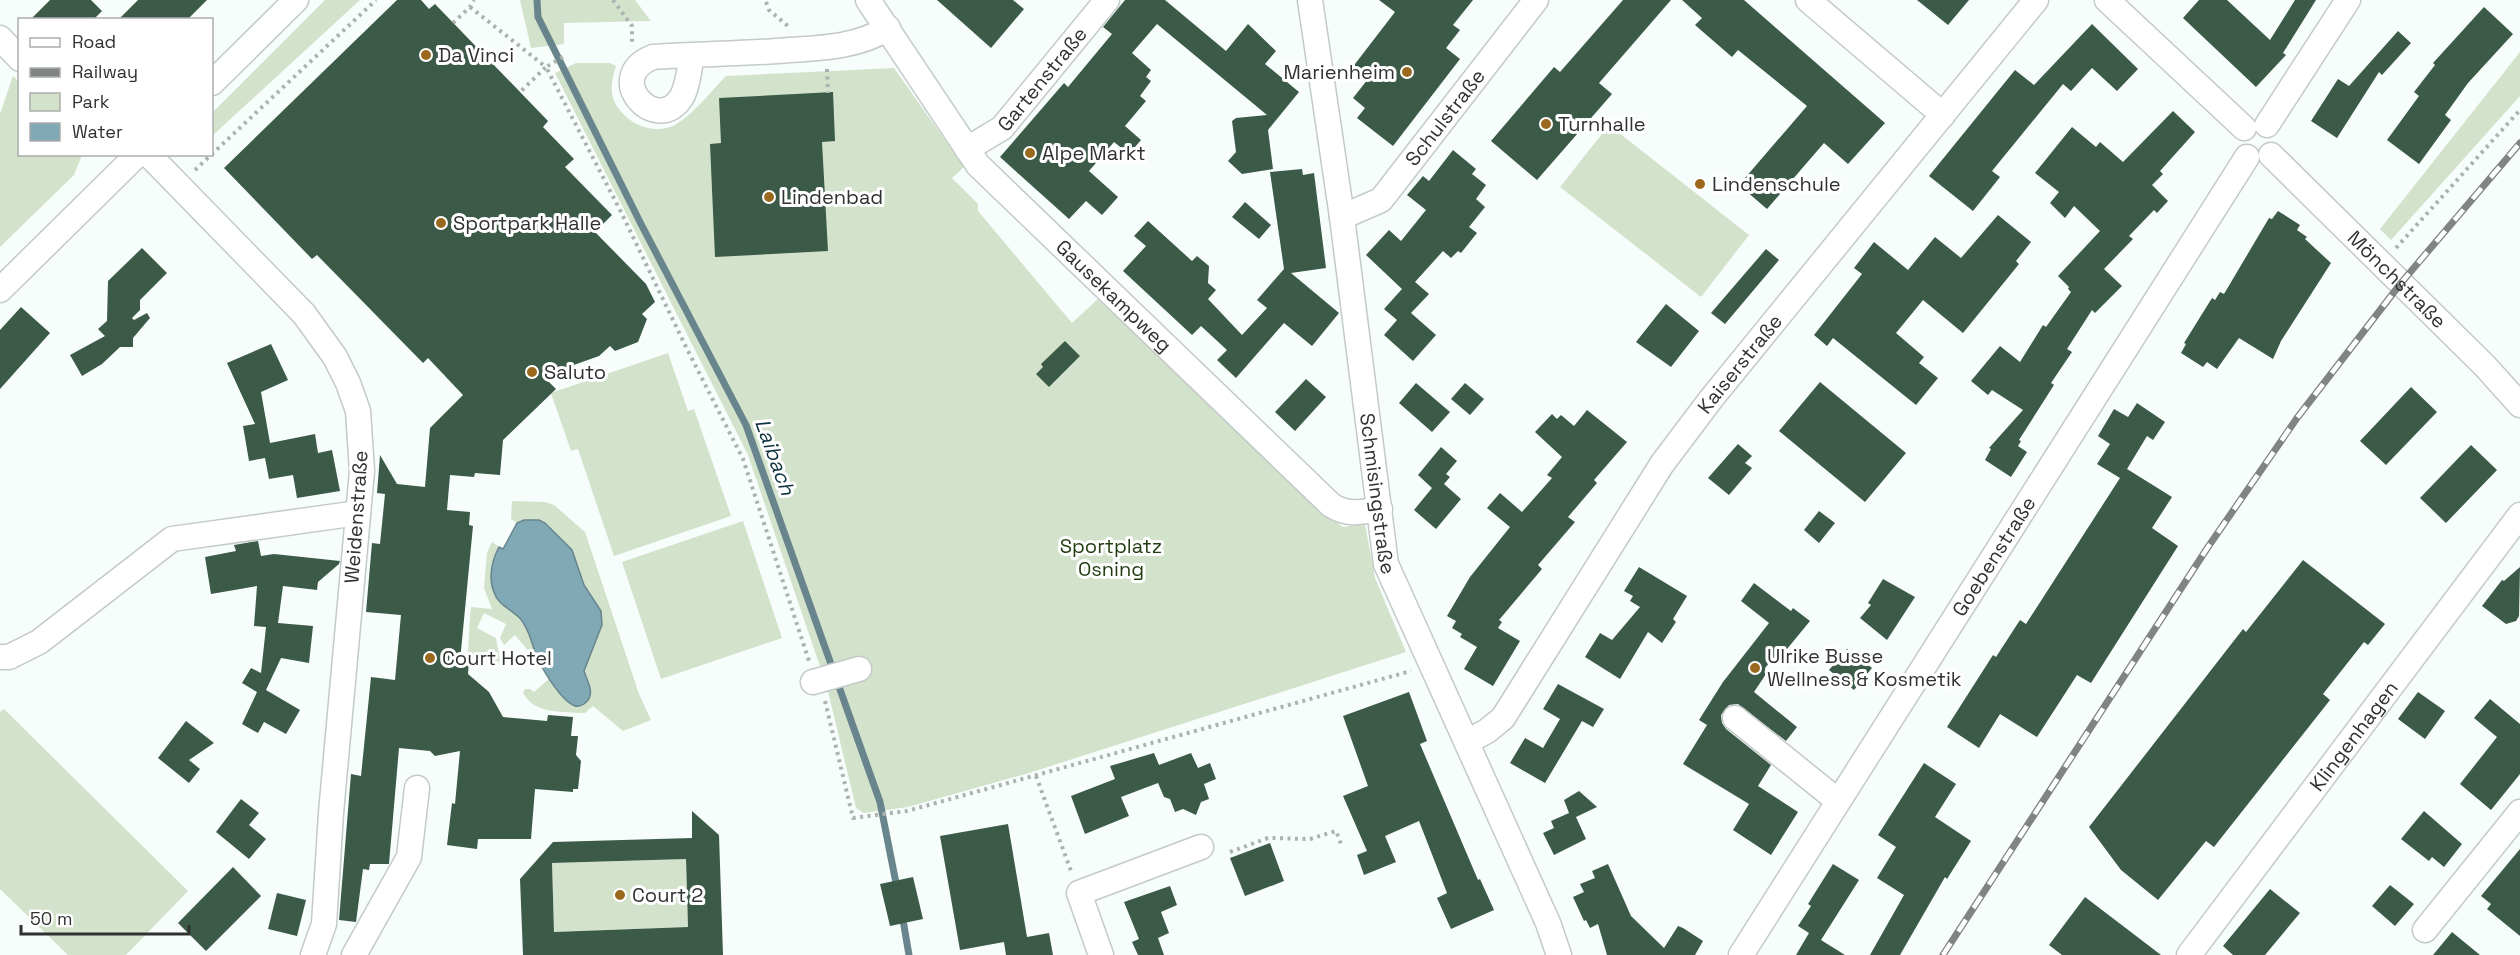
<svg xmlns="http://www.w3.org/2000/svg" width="2520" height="955" viewBox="0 0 2520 955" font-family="'Space Grotesk',sans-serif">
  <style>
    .green { fill: #d2e2cb }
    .water { fill: #81a8b5; stroke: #68858d; stroke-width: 1.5 }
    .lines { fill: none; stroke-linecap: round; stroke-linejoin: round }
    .stream { stroke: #68858d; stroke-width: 7 }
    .building { fill: #3c5a48; fill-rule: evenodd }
    .minor-casing { stroke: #c3cac8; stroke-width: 27 }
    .path { stroke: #acb2b0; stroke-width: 4; stroke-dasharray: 3 4.5; stroke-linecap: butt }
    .minor { stroke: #fff; stroke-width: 24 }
    .rail-casing { stroke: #808583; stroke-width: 7 }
    .rail { stroke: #fff; stroke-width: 4.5; stroke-dasharray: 14; stroke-linecap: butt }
    .poi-dot { fill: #9b691e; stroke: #fff; stroke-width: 2 }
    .labels { text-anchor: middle; stroke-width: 6; stroke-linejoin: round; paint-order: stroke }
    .poi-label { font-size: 20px; fill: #2f3231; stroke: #fff; text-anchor: start }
    .street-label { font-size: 20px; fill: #2f3231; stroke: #fff }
    .park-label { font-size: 20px; fill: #1f3b0f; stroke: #fff }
    .water-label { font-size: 21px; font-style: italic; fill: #103540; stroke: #fff }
  </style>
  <rect width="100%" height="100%" fill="#f6fdfb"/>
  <path class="green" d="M325 0H360L212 136V113Z
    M520 0H635L651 21 564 23V44L531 48Z
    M2520 52V96L2391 240 2380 229Z
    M576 63H610L616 66C613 76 610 87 613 98 621 121 652 137 675 125 694 114 711 91 726 76L894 68 964 167 952 178 978 204V211L1072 323 1098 299 1328 516 1343 527 1365 524 1375 578 1406 652 1029 773 908 807 864 813 856 808 827 687 748 455 555 73Z
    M13 76 19 82 20 154 82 155 74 175 0 247V114Z
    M1609 125 1749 235 1701 297 1560 187Z
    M668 353 688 411 694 409 731 516 614 556 578 449 571 451 551 393Z
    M512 501 545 502 554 505 585 532 639 694 651 720 623 731 593 706 585 713H580C558 711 535 714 523 693L525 689H530L534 692 551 677 556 690 575 706 590 695 589 681 584 671 601 611 584 585 572 550 545 523 539 520 517 523 511 519Z
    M743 521 782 638 661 679 622 562Z
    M492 542 499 547 495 554 513 612 527 629 541 666 515 635 504 645 500 638 506 624 484 613 477 628 496 638 500 659 498 663 485 652 478 660 472 655 467 661C469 643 469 625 471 607L492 609 484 588 487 553Z
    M4 709 188 891 126 955H68L0 889V712Z
    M686 859 688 927 554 932 552 863Z"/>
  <path class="water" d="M524 520H539L545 523 572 550 584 585 601 611 602 625 584 671C587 681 597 695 584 704 581 706 579 707 575 706 561 701 542 669 536 655 532 644 530 632 522 621 514 610 498 606 494 592 488 578 492 560 499 547L503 549 517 523Z"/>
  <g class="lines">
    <path class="stream" d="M537 0 538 17 641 224 746 425 880 802 897 888
      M902 914 909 955"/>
  </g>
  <path class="building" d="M50 0H91L102 11 93 20H30Z
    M138 0H207L187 20H118Z
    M397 0H421L429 9 435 4 548 121 543 127 574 159 565 167 612 215 595 232 646 284 655 302 642 314 647 319 638 342 615 351 610 346 599 356 543 376 556 389 503 440 500 475 475 473 474 477 450 475 447 510 470 512 469 525 473 526 460 661H469L468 674 489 692 503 717 547 721 548 715 573 717 571 736H578L576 755 581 761 578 789H573V792L535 789 531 839H478L477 849 447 845 452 803 455 804 460 751 435 756 430 751 399 748 389 864H370L369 870 363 869 356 922 339 920 351 774 361 776 371 677 395 680 401 615 366 612 372 543 380 544 385 494 377 493 380 455 397 484 425 487 430 428 463 395 428 358 423 363 317 255 312 259 224 168Z
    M937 0H1013L1024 9 991 48Z
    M1125 0H1165L1226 51 1248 24 1276 51 1265 64 1299 92 1268 130 1273 169 1242 174 1228 161 1236 152 1232 121 1236 118 1267 115 1157 24 1132 53 1151 70 1146 77 1151 81 1140 96 1146 101 1125 126 1141 140 1129 154 1114 142 1089 171 1118 197 1102 215 1086 201 1069 219 1000 157 1064 83 1068 87 1112 34 1103 27Z
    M1379 0H1473L1453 25 1460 30 1446 48 1460 59 1393 146 1357 118 1365 108 1353 98 1372 74 1345 77 1395 12Z
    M1623 0H1671L1599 83 1612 94 1537 180 1491 141 1554 67 1560 72Z
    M1682 0H1744L1885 123 1848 164 1824 143 1767 209 1739 185 1807 106 1738 50 1732 57 1695 25 1702 18Z
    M1917 0H1969L1948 25Z
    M2199 0H2227L2270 40 2295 0H2316L2283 53 2286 55 2256 87 2183 18Z
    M2484 7 2513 34 2468 83 2445 115 2451 120 2419 164 2387 140 2419 96 2414 92 2435 65 2433 63Z
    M2092 24 2138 69 2117 91 2092 68 2071 91 2063 84 1992 171 2000 177 1973 211 1929 176 2015 70 2034 85Z
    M2398 31 2411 43 2382 75 2379 72 2337 138 2311 121 2338 79 2349 86Z
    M833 92 835 141 822 142 828 251 715 257 710 144 721 143 719 98Z
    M2173 111 2195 132 2160 171 2163 174 2152 185 2168 201 2157 213 2154 210 2129 236 2133 239 2104 269 2122 286 2095 313 2092 310 2067 349 2072 352 2051 383 2054 385 2019 440 2021 441 2018 446 2027 452 2011 477 1985 460 1991 449 1989 448 2023 410 1992 390 1988 395 1971 381 2000 346 2020 362 2043 325 2046 327 2071 292 2068 289 2069 287 2058 276 2100 231 2074 206 2065 218 2050 203 2059 192 2035 173 2072 127 2096 147 2100 142 2123 162Z
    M1453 150 1476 169 1472 174 1486 185 1476 199 1485 207 1469 227 1477 233 1461 253 1458 251 1451 258 1443 251 1415 282 1429 294 1411 313 1436 335 1413 361 1384 335 1397 320 1384 309 1402 289 1366 255 1389 230 1401 241 1426 210 1407 195 1423 176 1429 181Z
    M1302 169 1303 175 1314 173 1326 268 1291 273 1339 313 1312 346 1284 323 1236 378 1217 360 1227 350 1201 326 1192 335 1123 271 1146 246 1134 236 1148 221 1192 261 1197 256 1209 266 1208 283 1216 290 1208 299 1242 335 1267 308 1257 300 1284 269 1270 172Z
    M1245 202 1271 225 1259 239 1232 217Z
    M2278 211 2300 225 2297 230 2307 237 2305 239 2331 263 2281 341 2273 359 2239 338 2217 369 2207 362 2203 367 2181 353 2186 344 2184 343 2212 298 2215 300 2220 292 2224 294 2269 218 2272 219Z
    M1998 215 2031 242 2016 261 2019 264 1963 333 1923 300 1896 333 1924 357 1919 363 1938 378 1916 405 1833 338 1827 346 1814 335 1862 274 1854 268 1874 242 1908 270 1935 237 1961 258Z
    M142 248 167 273 140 300V310L132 318 134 320 147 313 150 318 133 338V347H120L102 364 82 376 70 355 105 336 98 329 107 321 108 281Z
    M1766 249 1779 260 1725 324 1711 313Z
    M1666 304 1699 331 1671 367 1636 342Z
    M21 307 50 333 0 389V330Z
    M1065 341 1080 356 1049 387 1036 374 1043 367 1041 364Z
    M271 344 288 380 261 392 270 443 315 434 318 453 332 450 340 491 297 498 293 475 269 479 265 458 249 461 243 426 255 424 227 363Z
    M1306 379 1326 397 1295 431 1275 412Z
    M1820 382 1906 453 1865 502 1779 431Z
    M1416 383 1450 412 1432 432 1399 403Z
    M1465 383 1484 399 1470 415 1451 399Z
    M2411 387 2437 412 2386 465 2360 441Z
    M2137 403 2165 422 2153 440 2147 436 2127 469 2172 497 2152 528 2178 546 2091 683 2077 675 2037 737 2000 714 1979 748 1947 727 1993 655 1996 657 2020 620 2026 624 2120 478 2097 464 2110 444 2098 436 2114 409 2128 417Z
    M1587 410 1627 442 1594 480 1597 483 1568 517 1575 522 1538 565 1542 569 1499 620 1502 622 1498 628 1520 641 1493 686 1464 669 1477 647 1460 637 1462 634 1452 628 1456 621 1447 616 1470 577 1510 527 1487 508 1500 493 1522 512 1552 478 1547 475 1562 457 1535 432 1552 414 1557 419 1561 415 1574 426Z
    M1738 444 1752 456 1745 463 1752 468 1729 495 1708 478Z
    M2471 445 2497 470 2446 523 2420 498Z
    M1441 447 1457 461 1446 474 1450 477 1444 484 1461 499 1436 529 1414 510 1432 488 1418 475Z
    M1819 511 1835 523 1819 543 1804 530Z
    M258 541 261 556 274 554 340 561 339 564 318 582 317 590 283 586 278 623 313 626 309 663 281 658 266 690 300 710 286 734 264 722 258 733 242 724 257 692 242 683 251 668 261 673 266 627 254 626 257 586 211 594 205 557 236 551 234 545Z
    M2303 560 2385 624 2368 645 2364 642 2323 694 2330 700 2214 847 2206 841 2158 900 2121 870 2089 827 2243 629 2246 632Z
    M1639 567 1687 596 1673 619 1676 622 1662 643 1648 632 1620 679 1585 657 1600 633 1612 640 1640 607 1630 601 1633 596 1624 591Z
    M2520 567 2519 616 2516 621 2506 624 2482 606 2502 580 2504 581Z
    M1883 579 1915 597 1887 640 1860 618 1871 605 1868 603Z
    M1754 583 1791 611 1793 608 1810 621 1787 649 1783 646 1765 668 1766 674 1754 692 1797 727 1786 741 1738 704 1729 705 1721 715 1722 723 1726 729 1771 765 1758 786 1798 812 1771 855 1733 830 1749 804 1683 764 1707 725 1699 720 1704 712 1723 682 1769 623 1741 601Z
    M1847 649 1872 668 1854 690 1829 670Z
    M1558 684 1604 709 1593 727 1582 721 1545 783 1510 763 1525 738 1543 748 1560 719 1543 709Z
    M1409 692 1427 741 1420 744 1478 880 1480 879 1494 910 1451 929 1437 898 1447 893 1419 821 1385 836 1396 862 1364 875 1357 855 1367 851 1343 796 1368 786 1343 716Z
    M2418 692 2445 711 2425 739 2398 719Z
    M2490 699 2520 724V774L2491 810 2460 784 2497 737 2474 718Z
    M186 721 214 743 189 760 200 769 189 783 158 758Z
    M1154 753 1159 765 1191 753 1198 768 1210 763 1216 779 1204 784 1209 799 1201 802 1196 815 1183 809 1175 812 1170 799 1164 797 1158 783 1121 797 1129 816 1085 834 1071 796 1115 779 1110 766Z
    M1924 763 1956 784 1935 817 1971 841 1947 879 1945 877 1900 955H1870L1904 895 1877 878 1896 847 1878 835Z
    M1579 791 1597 807 1576 817 1586 839 1554 855 1543 833 1554 828 1551 821 1569 813 1564 800Z
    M241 799 259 813 249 825 266 839 249 859 216 832Z
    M692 811 719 835 723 955H523L520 879 553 842 692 838ZM686 859 688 927 554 932 552 863Z
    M2424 811 2462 844 2444 867 2432 857 2429 861 2401 839Z
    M1008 824 1027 937 1049 933 1053 955H1006L1004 942 960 950 940 836Z
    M1270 843 1284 881 1245 896 1230 858Z
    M2520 849V936L2487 909 2491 904 2481 896Z
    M1608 864 1631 916 1664 948 1678 926 1683 928 1703 941 1695 955H1607L1598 924 1590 928 1586 920 1584 921 1573 897 1584 892 1580 884 1595 878 1592 871Z
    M1833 864 1859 880 1821 940 1845 955H1796L1809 933 1798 926 1811 906 1808 904Z
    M233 867 261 896 206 951 178 923Z
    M913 877 923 919 890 926 880 884Z
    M2390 885 2414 904 2395 926 2372 906Z
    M1170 886 1177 905 1161 912 1169 933 1158 938 1164 955H1138L1132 942 1139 939 1124 902Z
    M2270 889 2300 913 2265 955H2233L2223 946Z
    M277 893 306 900 297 936 268 929Z
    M2085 897 2161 955H2062L2049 945Z
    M2452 932 2480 955H2433Z"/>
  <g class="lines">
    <defs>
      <g id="minor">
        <path id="s1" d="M868 0 978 165 1331 505C1348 516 1361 512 1380 509"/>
        <path id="s2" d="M1310 0 1342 217 1386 564 1548 923 1559 955"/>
        <path d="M1808 0 1943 115"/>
        <path d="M2107 0 2244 128"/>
        <path d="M0 38 20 59"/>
        <path d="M692 56C689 69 688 87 681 98 656 136 602 77 653 57 694 54 735 54 777 51 814 48 855 49 888 28"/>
        <path d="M212 83 296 0"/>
        <path d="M2267 125 2348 0"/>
        <path id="s3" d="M967 149 1002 128 1107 0"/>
        <path d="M148 154 304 314 335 357 348 383 358 411 362 471 331 813 324 924 313 955"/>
        <path id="s4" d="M2271 155 2485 366 2520 405"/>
        <path id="s5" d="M1342 217 1381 200 1536 0"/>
        <path d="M0 290 138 154"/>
        <path d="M0 657H9L39 642 172 539 358 513"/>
        <path d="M813 682 859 669"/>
        <path d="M1735 718 1838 801"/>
        <path id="s6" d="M1467 742 1487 731 1503 718 1662 464 1711 399 2036 0"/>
        <path d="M2425 930 2520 812"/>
        <path d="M354 955 409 857 417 788"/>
        <path d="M1101 955 1079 893 1201 847"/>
        <path id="s7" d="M1741 955 2247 157"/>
        <path id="s8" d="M2189 955 2520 515"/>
      </g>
    </defs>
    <use href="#minor" class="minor-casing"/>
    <path class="path" d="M613 0 632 26V44
      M766 2 769 10 789 27
      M470 7 546 67 520 92
      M453 23 470 7 474 0
      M563 57 546 67 621 212 685 345 743 459 809 661
      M827 69 828 93
      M195 170 376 0
      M2396 248 2520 110
      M825 701 853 818 907 811 1411 671
      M1036 776 1071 871
      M1230 852 1268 838 1310 839 1336 831 1341 844"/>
    <use href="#minor" class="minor"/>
    <defs>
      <path id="rail" d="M1943 955 2208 547 2297 418 2401 283 2520 143"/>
    </defs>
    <use href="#rail" class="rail-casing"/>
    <use href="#rail" class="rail"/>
  </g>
  <g class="poi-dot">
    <circle cx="426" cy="55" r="6"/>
    <circle cx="1407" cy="72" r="6"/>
    <circle cx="1546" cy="124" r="6"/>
    <circle cx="1030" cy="153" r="6"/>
    <circle cx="1700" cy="184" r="6"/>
    <circle cx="769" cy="197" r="6"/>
    <circle cx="441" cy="223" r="6"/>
    <circle cx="532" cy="372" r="6"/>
    <circle cx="430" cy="658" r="6"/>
    <circle cx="1755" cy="668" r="6"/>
    <circle cx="620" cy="895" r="6"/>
  </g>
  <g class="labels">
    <g class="poi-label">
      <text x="438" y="62">Da Vinci</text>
      <text x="1395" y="79" text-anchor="end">Marienheim</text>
      <text x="1558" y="131">Turnhalle</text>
      <text x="1042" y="160">Alpe Markt</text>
      <text x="1712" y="191">Lindenschule</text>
      <text x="781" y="204">Lindenbad</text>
      <text x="453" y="230">Sportpark Halle</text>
      <text x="544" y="379">Saluto</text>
      <text x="1767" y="663">Ulrike Busse<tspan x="1767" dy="23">Wellness &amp; Kosmetik</tspan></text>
      <text x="442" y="665">Court Hotel</text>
      <text x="632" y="902">Court 2</text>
    </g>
    <g class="street-label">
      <text dy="7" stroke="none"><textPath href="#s3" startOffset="104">Gartenstraße</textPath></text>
      <text dy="7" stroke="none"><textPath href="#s5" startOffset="147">Schulstraße</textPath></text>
      <text dy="7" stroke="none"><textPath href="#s4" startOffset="177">Mönchstraße</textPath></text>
      <text dy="7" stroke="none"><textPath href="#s1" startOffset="387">Gausekampweg</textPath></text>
      <text dy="7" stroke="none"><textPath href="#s6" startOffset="470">Kaiserstraße</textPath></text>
      <text dy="7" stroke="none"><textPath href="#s2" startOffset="498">Schmisingstraße</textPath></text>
      <text transform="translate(356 517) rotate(-86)" y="7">Weidenstraße</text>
      <text dy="7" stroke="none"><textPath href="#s7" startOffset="472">Goebenstraße</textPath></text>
      <text dy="7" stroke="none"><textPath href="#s8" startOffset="274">Klingenhagen</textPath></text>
    </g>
    <g class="park-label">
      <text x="1111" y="553">Sportplatz<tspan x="1111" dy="23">Osning</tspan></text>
    </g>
    <g class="water-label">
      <text transform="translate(775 457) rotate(70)" y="7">Laibach</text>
    </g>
  </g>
  <rect x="18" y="18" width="195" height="138" fill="#ffffff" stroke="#acadad" stroke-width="1.5"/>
  <rect x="30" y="38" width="30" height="9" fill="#ffffff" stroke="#acadad" stroke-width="1.5"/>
  <text x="72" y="48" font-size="18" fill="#2f3231">Road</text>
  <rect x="30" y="68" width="30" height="9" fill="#808583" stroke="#acadad" stroke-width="1.5"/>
  <text x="72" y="78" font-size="18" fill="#2f3231">Railway</text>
  <rect x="30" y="93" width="30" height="18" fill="#d2e2cb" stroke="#acadad" stroke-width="1.5"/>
  <text x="72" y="108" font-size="18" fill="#2f3231">Park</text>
  <rect x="30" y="123" width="30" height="18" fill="#81a8b5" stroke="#acadad" stroke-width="1.5"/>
  <text x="72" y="138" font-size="18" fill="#2f3231">Water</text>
  <path d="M21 925v9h168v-9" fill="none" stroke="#2f3231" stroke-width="3"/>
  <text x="30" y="925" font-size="18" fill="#2f3231" stroke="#ffffff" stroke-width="4.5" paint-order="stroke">50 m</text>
</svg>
